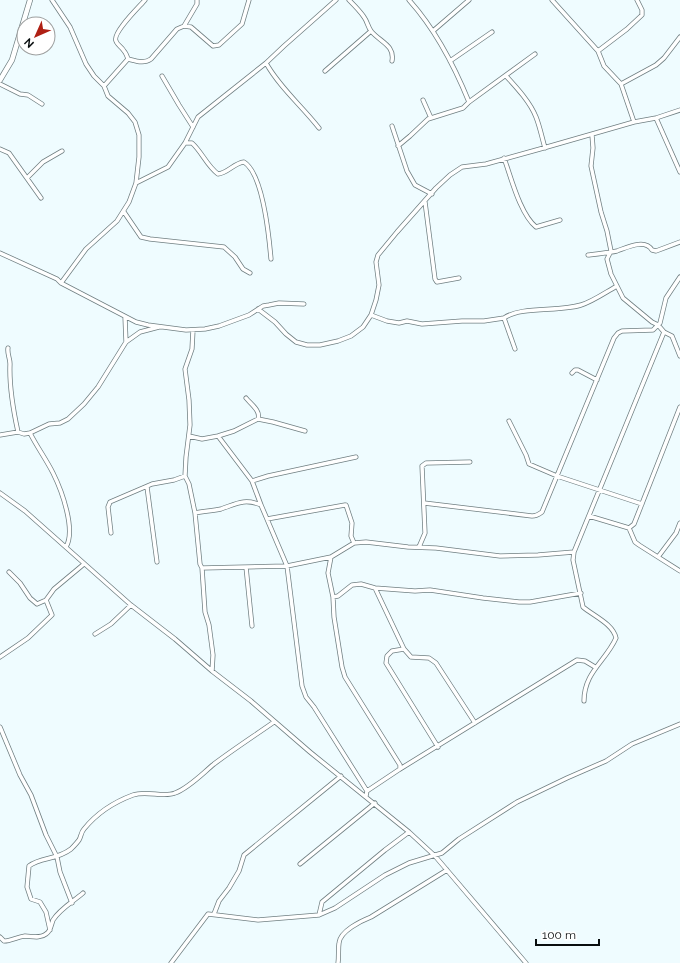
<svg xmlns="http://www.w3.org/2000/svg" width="680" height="963" viewBox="0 0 680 963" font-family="Raleway,sans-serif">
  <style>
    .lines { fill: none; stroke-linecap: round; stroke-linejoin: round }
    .minor-casing { stroke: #707f82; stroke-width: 5 }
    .tertiary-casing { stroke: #707f82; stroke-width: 6 }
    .minor { stroke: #fff; stroke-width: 3.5 }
    .tertiary { stroke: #fff; stroke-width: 4.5 }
  </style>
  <rect width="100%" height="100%" fill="#effcff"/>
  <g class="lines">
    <defs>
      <path id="minor" d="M52 0 70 27 86 64 94 76 104 86 108 96 128 113 135 122 139 135V157L136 183 129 202 117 221 86 249 61 283
        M349 0C354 5 360 11 364 17 367 21 368 27 371 31 380 42 395 45 392 61
        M409 0C436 30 454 65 469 102
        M552 0 598 51 604 66 621 84 634 122
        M184 26 197 4V0
        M433 31 469 0
        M598 51 627 29 642 15V10L637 0
        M128 59C136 61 144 64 151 59L177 29 184 26 191 27 213 46 219 45 242 24 249 0
        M128 59C127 56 126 53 124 51 122 47 117 45 116 41 112 33 139 7 145 0
        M450 61 492 32
        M266 63C280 88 302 106 319 128
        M325 71 371 31
        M162 76 179 105 193 127
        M506 76C517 88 530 102 536 117 540 127 542 138 545 148
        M0 84 20 94 28 95 42 104
        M621 84 656 65 664 58 680 37
        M104 86 128 59
        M423 100 431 118
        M656 118 680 172
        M392 126 407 171 415 185 432 194
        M185 143H192C202 152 207 166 218 174 228 173 234 163 244 162 263 174 269 236 271 259
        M398 146 410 136 428 119 463 108 469 102 535 54
        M0 149 9 153 41 198
        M504 158C511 177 520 214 536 227L560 220
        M27 178 43 162 62 151
        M136 183 168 167 185 143 198 117 266 63 284 46 336 0
        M425 202 435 279 437 282 459 278
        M124 212 141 237 150 239 224 247 235 257 243 269 250 273
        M0 253 57 279 61 283 136 322 148 325 186 330 205 329 219 326 249 315 263 306 269 305 279 303 304 304
        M588 255C597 254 607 253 617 251 626 248 645 238 652 250L656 251 680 242
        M680 277 666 298 660 323 658 325 664 332 672 336 680 356
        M258 309 275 322 286 334 296 342 307 345H320L338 341 351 336 363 327 371 315 376 300 379 285 376 262 378 255 397 232 436 188 450 175 462 167 486 164 540 149 634 122 656 118 680 110
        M371 315 387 321 399 323 407 321 422 324 462 321H484L504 318
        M125 317 126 342
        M193 330 192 349 185 369 189 400 190 425 186 457 185 476 189 484 195 513 200 564 202 568 205 612 209 625 213 655 212 671
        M8 348C7 354 10 358 10 364 9 387 13 409 18 432
        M515 349 504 318C521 306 559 312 581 305 592 302 606 292 617 286
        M572 373 575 370H578L597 380
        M246 398C251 404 261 411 258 419
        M509 421 526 455 529 464 557 476 642 504
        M30 433C37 447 46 459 53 473 62 491 76 530 66 547
        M0 435 18 432 24 434 30 433 49 424 60 423 68 419 84 404 98 387 126 342 140 332 159 327
        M189 436 202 439 218 436 234 431 258 419 273 422 305 431
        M218 436 252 481 261 505
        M252 481 268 476 356 457
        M147 487 157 562
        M0 493 25 511 131 605 175 639 212 671 251 701 310 752 409 832 435 856 526 963
        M424 503 532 516C536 516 538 515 542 512L614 338 618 333 622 331 653 330 658 325 652 322 623 298 611 274 607 259 611 251 607 231 601 212 591 166 593 148 592 135
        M195 513C204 511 212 511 221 509 236 504 244 498 261 505L287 566 302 686 306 697 314 707 367 791 366 796
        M589 516 629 528 634 524 680 407
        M267 519 345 505H346L352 523 351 536 354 543
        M629 528 635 542 639 545 680 571
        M111 533 108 507 110 502 152 484 174 480 185 476
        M419 547 425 533 422 466 426 463 470 462
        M331 557 328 573 333 597 334 617 342 667 345 677 400 765V769L367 791
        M658 557 676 533 680 523
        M246 567 252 626
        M202 568 287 566 331 557 354 543 366 542 408 547 436 548 500 556 538 555 574 552
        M9 572 20 583 30 598 37 604 46 600
        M375 588 404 649 411 657 429 658 436 663 475 723
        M333 597 338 596 352 585 361 584 375 588 415 591 430 590 483 598 519 602H530L581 593
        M95 634 111 624 131 605
        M404 649 392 651 387 656 386 663 438 747
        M0 657 28 638 52 615 46 600 54 589 84 564
        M584 701C584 672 606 661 616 638 613 624 594 616 583 607L573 560 574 552 664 332
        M0 727 20 775 31 795 46 835 57 857 60 872 72 903
        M400 769 577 660 585 661 595 667
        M300 864 375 803
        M214 914 219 901 229 888 239 871 244 855 341 776
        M319 915 322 902 385 850 409 832
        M50 930 46 912 40 902 31 899 27 887 29 866C41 857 57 860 71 849 73 847 77 843 79 840 81 837 81 832 84 829 97 813 114 802 133 795 147 790 163 798 175 793 189 788 203 773 214 764 234 749 254 736 274 722
        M0 937 4 941C11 941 17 937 25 936 31 936 40 939 46 934 51 931 51 925 53 920 60 909 74 901 83 893
        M171 963 208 914 258 920 319 915 335 908 385 875 409 863 442 853 459 839 517 802 567 778 606 761 632 744 680 724
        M338 963C339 956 338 950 339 943 340 931 361 921 371 917L447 870"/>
      <path id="tertiary" d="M0 80 12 60 30 0"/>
    </defs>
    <use href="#minor" class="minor-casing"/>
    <use href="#tertiary" class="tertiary-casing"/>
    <use href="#minor" class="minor"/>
    <use href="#tertiary" class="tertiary"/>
  </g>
  <g transform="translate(36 36) rotate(225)"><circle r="19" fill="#ffffff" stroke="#9d9f9f"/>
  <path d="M0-3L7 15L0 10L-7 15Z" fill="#af2014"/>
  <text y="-6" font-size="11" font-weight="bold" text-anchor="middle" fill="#090e0f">N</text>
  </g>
  <path d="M536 939v6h63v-6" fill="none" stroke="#090e0f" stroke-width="2"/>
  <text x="542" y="939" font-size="12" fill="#090e0f" stroke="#ffffff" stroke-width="3" paint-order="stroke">100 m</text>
</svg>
